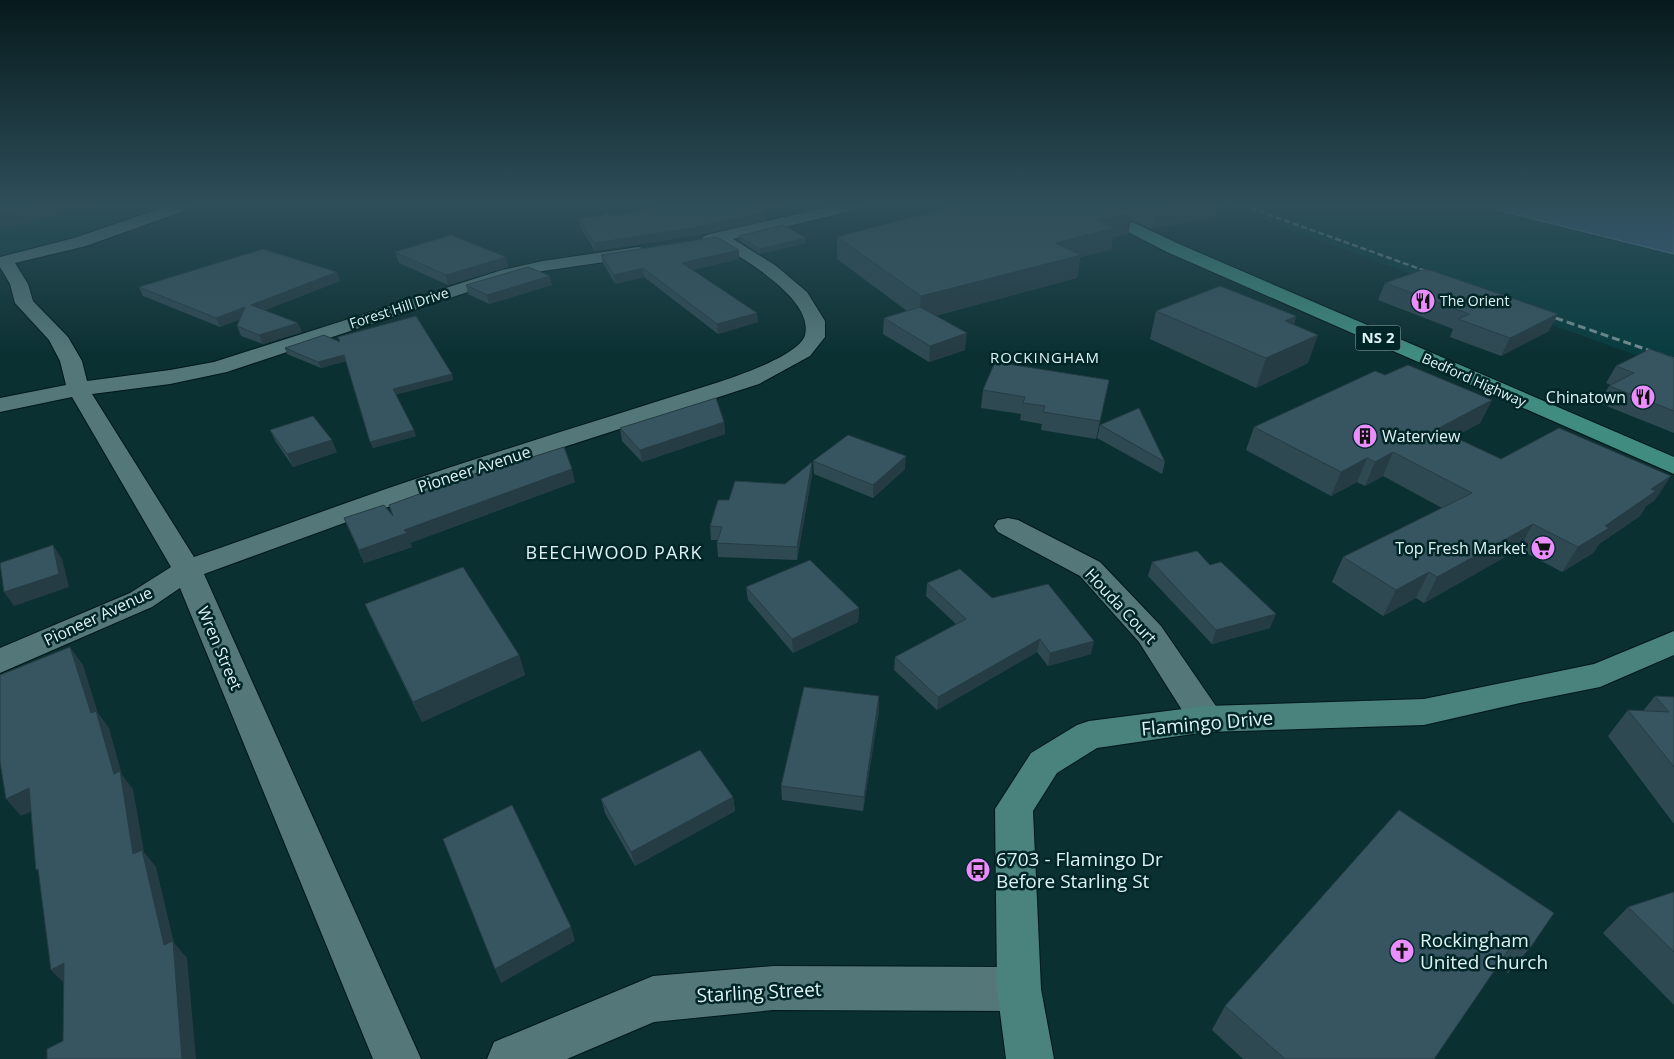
<svg xmlns="http://www.w3.org/2000/svg" width="1674" height="1059" viewBox="0 0 1674 1059" font-family="'Open Sans',sans-serif">
  <style>
    .built { fill: #083c3f }
    .water { fill: #3c6184; stroke: #6d8ca5 }
    .lines { fill: none; stroke-linecap: round; stroke-linejoin: round }
    .street-casing { stroke: #001718; stroke-width: 2 }
    .secondary-casing { stroke: #001718; stroke-width: 2 }
    .primary-casing { stroke: #001718; stroke-width: 2 }
    .street { fill: #54787a; fill-rule: evenodd }
    .secondary { fill: #4a827d; fill-rule: evenodd }
    .primary { fill: #408c80; fill-rule: evenodd }
    .rail-far1 { stroke: #718d8f; stroke-width: 2.5; stroke-dasharray: 6 3; stroke-linecap: butt }
    .rail { stroke: #718d8f; stroke-width: 3; stroke-dasharray: 8 4; stroke-linecap: butt }
    .wall { fill: #2f4953 }
    .shaded-wall { fill: #263c44 }
    .building { fill: #375561; stroke: #263c44 }
    .labels { text-anchor: middle; stroke-width: 5; stroke-linejoin: round; paint-order: stroke }
    .far-poi-label { font-size: 14px; fill: #dff2f3; stroke: #012628; text-anchor: start }
    .far-street-label { font-size: 14px; fill: #dff2f3; stroke: #012628 }
    .shield { fill: #012628; stroke: #9cb5b6; stroke-width: 1 }
    .shield-label { font-size: 15px; font-weight: bold; fill: #dff2f3 }
    .far-neighbourhood-label { font-size: 15px; letter-spacing: 1px; fill: #dff2f3; stroke: #012628 }
    .poi-label { font-size: 16px; fill: #dff2f3; stroke: #012628; text-anchor: end }
    .street-label { font-size: 16px; fill: #dff2f3; stroke: #012628 }
    .neighbourhood-label { font-size: 18px; letter-spacing: 1px; fill: #dff2f3; stroke: #012628 }
    .near-street-label { font-size: 19px; fill: #dff2f3; stroke: #012628 }
    .near-poi-label { font-size: 19px; fill: #dff2f3; stroke: #012628; text-anchor: start }
  </style>
  <rect width="100%" height="100%" fill="#0b3032"/>
  <path class="built" d="M0 205H169L63 241 0 257Z
    M1221 205H1477L1674 254V369Z"/>
  <path class="water" d="M1477 205H1674V254Z"/>
  <g class="lines">
    <defs>
      <path id="street" d="M171 205H194L192 208 86 246 15 263 28 284 33 301 68 337 82 361 87 381 170 370 214 362 502 270 543 261 638 247 644 248 646 252 644 256 638 257 543 271 507 279 227 372 170 384 92 394 194 557C278 528 363 496 448 468 537 439 627 411 716 383 735 377 800 355 805 335 814 298 742 259 717 242H704L702 239 704 236 710 234 837 205H866L864 208 733 239 775 265 807 292 825 321V337L810 356 759 384 465 479 204 574 421 1059H373L180 588 152 607 0 673V648L130 593 171 567 72 397 0 412V398L66 385 60 361 49 340 15 303 10 284 0 267V257L74 238Z
        M1008 518 1018 520 1100 562 1161 626 1218 709 1223 719 1218 729 1206 732 1194 729 1139 642 1080 576 998 532 994 526 998 520Z
        M773 966 1019 967 1035 973 1041 989 1035 1005 1019 1011 773 1010 654 1022 567 1059H487L494 1042 653 976Z"/>
      <path id="secondary" d="M1674 631V655L1600 687 1520 703 1424 725 1206 732 1097 748 1057 773 1033 811 1041 989 1054 1059H1006L997 989 995 809 1031 753 1077 725 1089 721 1206 706 1424 699 1594 664Z"/>
      <path id="primary" d="M1076 205H1096L1179 244 1674 457V474L1167 252Z"/>
    </defs>
    <use href="#street" class="street-casing"/>
    <use href="#secondary" class="secondary-casing"/>
    <use href="#primary" class="primary-casing"/>
    <use href="#street" class="street"/>
    <use href="#secondary" class="secondary"/>
    <use href="#primary" class="primary"/>
    <path class="rail-far1" d="M1242 205 1434 274"/>
    <path class="rail" d="M1544 314 1674 359"/>
  </g>
  <path class="wall" d="M676 205H791V206L765 212 766 221 693 236 595 251 580 227 579 219 616 215Z
    M949 205H1218L1215 216 1152 229 1131 220 1128 234 1113 237 1111 250 1080 257 1077 278 935 316 965 350 929 362 883 334 884 318 907 311 837 259V237L953 207Z
    M739 236 806 238V243L760 254 740 241Z
    M395 252 506 257 508 267 448 285 399 263Z
    M601 255 739 259 692 270 758 322 718 334 644 277 615 284 603 263Z
    M340 281 265 310 302 332 263 344 241 336 237 326 240 319 220 327 143 296 139 287Z
    M1385 283 1549 331 1501 356 1450 337 1453 329 1378 300Z
    M466 285H552L489 304 468 294Z
    M1156 311 1296 316 1294 325 1308 363 1256 388 1150 339Z
    M340 342 452 374 453 380 396 394 416 436 373 448 346 361 321 368 287 354 285 348Z
    M1674 358V433L1599 403 1609 386 1611 385 1606 383 1616 366Z
    M1385 375 1492 400 1480 423 1454 437 1501 459 1655 500 1646 506 1640 516 1599 544 1593 553 1562 572 1519 549 1424 603 1416 598 1383 616 1332 582 1343 557 1442 508 1383 476 1365 486 1357 482 1331 496 1246 450 1254 427Z
    M1109 380 1096 439 1041 430 1042 424 1020 420 1021 414 981 408 983 390Z
    M724 422 725 434 642 462 622 441 620 428Z
    M1100 425 1165 462 1162 474 1097 438Z
    M270 430 337 452 293 467 276 442Z
    M813 461 905 469 873 498 814 474Z
    M812 462V475L797 560 718 557 717 543 718 540H711L710 526 729 500 785 484Z
    M501 467 575 482 410 543 412 547 364 563 344 518 393 516Z
    M1152 562 1270 628 1212 644 1148 576Z
    M927 583 992 598 1091 654 1048 666 1037 652 937 710 894 670 895 657 956 624 926 596Z
    M746 587 859 608 858 622 793 653 748 600Z
    M365 604 519 655 525 675 422 722 374 624Z
    M1655 696 1674 697V824L1608 736 1628 710 1643 711Z
    M879 710 863 811 782 800 781 786Z
    M733 797 735 811 635 866 605 813 601 799Z
    M1399 810 1530 948 1508 973 1497 966 1434 1059H1243L1212 1030 1225 1006Z
    M1674 892V1005L1603 933 1628 907Z"/>
  <path class="shaded-wall" d="M36 205H101L0 229V214Z
    M758 205 791 206 755 215 765 212 766 221 693 236 595 251 594 243Z
    M1172 205H1218L1215 216 1152 229 1157 208Z
    M1133 213 1128 234 1113 237 1111 250 1080 257 1077 278 919 320 921 296 1055 243 1097 220Z
    M806 238V243L760 254V249Z
    M739 250V259L683 272 682 263Z
    M506 257 508 267 448 285 446 275Z
    M643 268 644 277 615 284 614 275Z
    M337 272 340 281 255 314 251 305Z
    M550 276 552 285 489 304 487 295Z
    M245 307 249 316 220 327 216 318Z
    M757 313 758 322 718 334 717 324Z
    M1558 314 1549 331 1501 356 1510 338Z
    M1296 316 1287 344 1285 321Z
    M298 323 302 332 263 344 259 335Z
    M967 333 965 350 929 362 930 346Z
    M1318 335 1308 363 1256 388 1266 358Z
    M344 355 346 361 321 368 318 362Z
    M452 374 453 380 395 395 393 389Z
    M1492 400 1480 423 1426 452 1437 429Z
    M724 422 725 434 642 462 640 450Z
    M414 430 416 436 373 448 370 442Z
    M332 440 337 452 293 467 287 454Z
    M1393 452 1383 476 1365 486 1375 462Z
    M906 456 905 469 873 498V485Z
    M1367 458 1357 482 1331 496 1341 472Z
    M812 462V475L797 560V547Z
    M572 469 575 482 410 543 412 547 364 563 359 550 404 530Z
    M1671 476 1655 500 1646 506 1640 516 1599 544 1593 553 1562 572 1578 547 1651 489Z
    M1533 524 1519 549 1424 603 1437 577Z
    M53 545 62 559 69 587 14 606 4 592Z
    M1429 572 1416 598 1383 616 1396 590Z
    M859 608 858 622 793 653 792 639Z
    M1276 614 1270 628 1212 644 1216 630Z
    M1040 639 1037 652 937 710 938 697Z
    M1094 641 1091 654 1048 666 1050 653Z
    M70 647 83 665 98 713 109 728 122 775 133 789 144 852 156 867 174 943 187 958 196 1059H182L164 945 133 854 114 774 91 713Z
    M519 655 525 675 422 722 413 702Z
    M879 696V710L863 811 864 797Z
    M29 788 44 806 21 816 6 799Z
    M733 797 735 811 635 866 631 852Z
    M571 927 575 941 501 983 495 969Z
    M64 963 68 987 51 970Z"/>
  <path class="building" d="M0 205H36L0 214Z
    M676 205H758L754 206 765 212 692 228 594 243 579 219 603 215 605 212 616 215Z
    M958 205H1117L1133 213 1097 220 1115 228 1055 243 1081 255 921 296 837 237Z
    M1150 205H1172L1157 208Z
    M783 225 806 238 760 249 739 236Z
    M451 235 506 257 446 275 395 252Z
    M717 237 739 250 682 263 757 313 717 324 643 268 614 275 601 255Z
    M263 249 337 272 251 305 298 323 259 335 237 326 245 307 216 318 139 287Z
    M528 267 550 276 487 295 466 285Z
    M1422 270H1430L1558 314 1510 338 1458 319 1469 314 1385 283Z
    M1220 286 1296 316 1285 321 1318 335 1266 358 1156 311Z
    M920 307 967 333 930 346 884 318Z
    M416 316 452 374 393 389 414 430 370 442 344 355 318 362 285 348 324 335 340 342 338 337Z
    M1650 349 1674 358V411L1609 386 1634 373 1616 366Z
    M995 362 1109 380 1100 421 1043 412 1045 406 1023 403 1025 397 983 390Z
    M1408 365 1492 400 1437 429 1501 459 1559 428 1671 476 1651 489 1656 491 1605 526 1609 528 1578 547 1533 524 1437 577 1429 572 1396 590 1343 557 1472 493 1393 452 1375 462 1367 458 1341 472 1254 427 1375 371 1385 375Z
    M716 398 724 422 640 450 620 428Z
    M1139 408 1165 462 1100 425Z
    M313 416 332 440 287 454 270 430Z
    M848 435 906 456 873 485 813 461Z
    M564 447 572 469 404 530 407 533 359 550 344 518 384 505 393 516 389 505 499 465 501 467Z
    M812 462 797 547 717 543 722 527 710 526 718 500H729L735 481 785 484Z
    M53 545 59 574 4 592 0 563Z
    M1197 551 1210 565 1221 562 1276 614 1216 630 1152 562Z
    M810 560 859 608 792 639 746 587Z
    M463 567 519 655 413 702 365 604Z
    M960 569 992 598 1048 584 1094 641 1050 653 1040 639 938 697 895 657 966 619 927 583Z
    M70 647 91 713 96 711 114 774 120 771 133 854 142 850 164 945 173 941 182 1059H47V1049L63 1041 64 963 51 970 38 869 36 870 29 788 6 799 0 762V675Z
    M804 687 879 696 864 797 781 786Z
    M1655 696 1674 697V767L1628 710 1669 712Z
    M700 750 733 797 631 852 601 799Z
    M512 805 571 927 495 969 443 839Z
    M1399 810 1554 913 1530 948 1516 939 1434 1059H1285L1225 1006Z
    M1674 892V952L1628 907Z"/>
  <linearGradient id="sky" x2="0" y2="1"><stop stop-color="#061a1c"/><stop offset="0.58" stop-color="#2e4e5a"/><stop offset="1" stop-color="#2e4e5a" stop-opacity="0"/></linearGradient>
  <rect width="1674" height="354" fill="url(#sky)"/>
  <defs>
    <symbol id="restaurant-disc" viewBox="-11 -11 22 22"><circle r="9.5" fill="#ea8dfd" stroke="#012628"/><path d="M-5-6h1v4h1v-4h1v4h1v-4h1v5L-1.5 .5V6h-2V.5L-5-1ZM5-6V6H3V1.5H1.5Q1.5-4 5-6Z" fill="#111"/></symbol>
    <symbol id="building-disc" viewBox="-11 -11 22 22"><circle r="9.5" fill="#ea8dfd" stroke="#012628"/><path d="M-4-6H4V6H1V3H-1V6H-4ZM-2.5-4.3h1.7v1.8h-1.7ZM.8-4.3h1.7v1.8H.8ZM-2.5-1h1.7V.8h-1.7ZM.8-1h1.7V.8H.8Z" fill="#111"/></symbol>
    <symbol id="supermarket-disc" viewBox="-11 -11 22 22"><circle r="9.5" fill="#ea8dfd" stroke="#012628"/><path d="M-6-5.5h2.5l.6 2H6L4.5 2H-2.5L-4.4-4H-6ZM-1.5 3.2a1.3 1.3 0 1 0 .1 0ZM3 3.2a1.3 1.3 0 1 0 .1 0Z" fill="#111"/></symbol>
    <symbol id="bus-disc" viewBox="-11 -11 22 22"><circle r="9.5" fill="#ea8dfd" stroke="#012628"/><path d="M-5-6H5V4H4V6H2V4H-2V6H-4V4H-5ZM-3.5-4V0h7V-4ZM-3.5 1.2v1.5H-2V1.2ZM2 1.2v1.5H3.5V1.2Z" fill="#111"/></symbol>
    <symbol id="church-disc" viewBox="-11 -11 22 22"><circle r="9.5" fill="#ea8dfd" stroke="#012628"/><path d="M-1.2-6h2.4v3.5h3.3v2.4h-3.3V6h-2.4V-.1h-3.3v-2.4h3.3Z" fill="#111"/></symbol>
  </defs>
  <g fill-rule="evenodd">
    <use href="#restaurant-disc" x="1409" y="287" width="28" height="28"/>
    <use href="#restaurant-disc" x="1629" y="383" width="28" height="28"/>
    <use href="#building-disc" x="1351" y="422" width="28" height="28"/>
    <use href="#supermarket-disc" x="1529" y="534" width="28" height="28"/>
    <use href="#bus-disc" x="964" y="856" width="28" height="28"/>
    <use href="#church-disc" x="1388" y="937" width="28" height="28"/>
  </g>
  <g class="labels">
    <g class="far-poi-label">
      <text x="1440" y="306">The Orient</text>
    </g>
    <g class="far-street-label">
      <text transform="translate(399 308) rotate(-18)" y="5">Forest Hill Drive</text>
      <text transform="translate(1474 380) rotate(24)" y="5">Bedford Highway</text>
    </g>
    <rect class="shield" x="1355.5" y="325.5" width="45" height="25" rx="4"/>
    <g class="shield-label">
      <text x="1378" y="343">NS 2</text>
    </g>
    <g class="far-neighbourhood-label">
      <text x="1045" y="363">ROCKINGHAM</text>
    </g>
    <g class="poi-label">
      <text x="1626" y="403">Chinatown</text>
      <text x="1382" y="442" text-anchor="start">Waterview</text>
      <text x="1526" y="554">Top Fresh Market</text>
    </g>
    <g class="street-label">
      <text transform="translate(474 469) rotate(-18)" y="6">Pioneer Avenue</text>
      <text transform="translate(1121 606) rotate(47)" y="6">Houda Court</text>
      <text transform="translate(98 616) rotate(-25)" y="6">Pioneer Avenue</text>
      <text transform="translate(220 648) rotate(67)" y="6">Wren Street</text>
    </g>
    <g class="neighbourhood-label">
      <text x="614" y="559">BEECHWOOD PARK</text>
    </g>
    <g class="near-street-label">
      <text transform="translate(1207 723) rotate(-5)" y="7">Flamingo Drive</text>
      <text transform="translate(759 992) rotate(-3)" y="7">Starling Street</text>
    </g>
    <g class="near-poi-label">
      <text x="996" y="866">6703 - Flamingo Dr<tspan x="996" dy="22">Before Starling St</tspan></text>
      <text x="1420" y="947">Rockingham<tspan x="1420" dy="22">United Church</tspan></text>
    </g>
  </g>
</svg>
